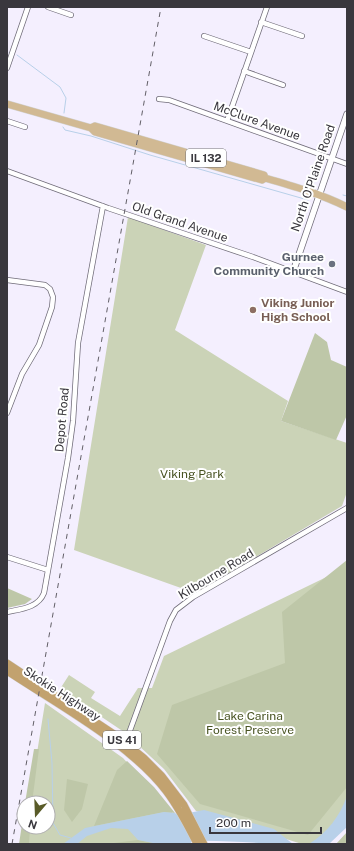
<svg xmlns="http://www.w3.org/2000/svg" width="354" height="851" viewBox="0 0 354 851" font-family="'Public Sans',sans-serif">
  <style>
    .green { fill: #cbd3b7 }
    .forest { fill: #bec7a8 }
    .water { fill: #b8d0e9 }
    .lines { fill: none; stroke-linecap: round; stroke-linejoin: round }
    .stream { stroke: #b8d0e9; stroke-width: 1 }
    .minor-casing { stroke: #706c79; stroke-width: 6 }
    .tertiary-casing { stroke: #706c79; stroke-width: 7 }
    .primary-casing { stroke: #d3d3d4; stroke-width: 8 }
    .trunk-casing { stroke: #d3d3d4; stroke-width: 8 }
    .minor { stroke: #fff; stroke-width: 4.5 }
    .tertiary { stroke: #fff; stroke-width: 5.5 }
    .primary { stroke: #d1b993; stroke-width: 7 }
    .trunk { stroke: #c2a26f; stroke-width: 7 }
    .rail { stroke: #625f67; stroke-width: 1; stroke-dasharray: 5 5; stroke-linecap: butt }
    .worship-dot { fill: #6b7280; stroke: #fff; stroke-width: 1.5 }
    .education-dot { fill: #8d6e63; stroke: #fff; stroke-width: 1.5 }
    .labels { text-anchor: middle; stroke-width: 4; stroke-linejoin: round; paint-order: stroke }
    .shield { fill: #fff; stroke: #747377; stroke-width: 1 }
    .shield-label { font-size: 11px; font-weight: bold; fill: #39373d }
    .street-label { font-size: 12px; fill: #39373d; stroke: #fff }
    .worship-label { font-size: 12px; font-weight: bold; fill: #5b616d; stroke: #fff; text-anchor: end }
    .education-label { font-size: 12px; font-weight: bold; fill: #785e54; stroke: #fff; text-anchor: start }
    .park-label { font-size: 12px; fill: #485322; stroke: #fff }
  </style>
  <rect width="100%" height="100%" fill="#f4effe"/>
  <path class="green" d="M128 217 206 245 175 330 288 401 281 421 347 443V492L342 506 195 593 74 550Z
    M347 567V817L323 844H302L196 811 164 769 124 732 60 689 69 675 95 692 91 698 120 716 138 688H152L164 656Z
    M45 703 123 758 170 809 190 844H23L25 827H48V803H29Z"/>
  <path class="forest" d="M315 333 327 342 331 360 347 367V415L336 440 281 421Z
    M347 560V787L308 835 200 804 157 754 172 705 285 663 282 612Z
    M7 588 32 599 25 604 7 608Z
    M34 749H39L32 803H25Z
    M127 761 154 787 175 813 164 812 94 826 117 770Z
    M67 779 88 784 82 809 72 822 64 810Z
    M24 811V827H30L29 844H19Z
    M347 832V844H336Z
    M138 840 158 844H106Z"/>
  <path class="water" d="M347 796V827L329 844H309C327 833 340 816 347 796Z
    M204 810 274 829 293 844C259 844 226 840 192 841L190 844H158L138 840 128 829 111 828 87 836 77 844H63L85 828 164 812 175 813 178 815Z"/>
  <g class="lines">
    <path class="stream" d="M7 51 8 52
      M17 55 60 87 66 98 64 113
      M63 127 65 130 91 136 150 155 308 200
      M343 195 347 196
      M48 719 52 763 53 823 60 835 71 838"/>
    <defs>
      <path id="minor" d="M48 7 71 15
        M261 22 302 36
        M204 36 251 52
        M7 68 28 7
        M244 71 283 85
        M159 99 169 100 347 164
        M7 121 25 127
        M227 121 267 7
        M7 171 108 208 253 257 347 292
        M7 280 45 285 50 289 53 297 52 307 39 345 22 374 7 413
        M7 557 48 570
        M7 612C21 609 38 608 44 593L68 458 73 421 78 343 103 206
        M125 744 170 621 176 610 193 597 347 508"/>
      <path id="tertiary" d="M293 272 347 114"/>
      <path id="primary" d="M7 104 91 128 95 132 262 180 265 178C293 186 321 194 347 207
        M91 128 95 126 264 175 265 178"/>
      <path id="trunk" d="M7 663 117 736 144 758 161 775 184 805 204 844
        M7 671C58 705 129 743 166 791 179 808 188 826 197 844"/>
    </defs>
    <use href="#minor" class="minor-casing"/>
    <use href="#tertiary" class="tertiary-casing"/>
    <use href="#primary" class="primary-casing"/>
    <use href="#trunk" class="trunk-casing"/>
    <use href="#minor" class="minor"/>
    <use href="#tertiary" class="tertiary"/>
    <use href="#primary" class="primary"/>
    <use href="#trunk" class="trunk"/>
    <path class="rail" d="M12 844 161 7"/>
  </g>
  <circle class="worship-dot" cx="332" cy="264" r="4"/>
  <circle class="education-dot" cx="253" cy="310" r="4"/>
  <g class="labels">
    <g class="shield">
      <rect x="186" y="149" width="40" height="18" rx="3"/>
      <rect x="103" y="731" width="38" height="18" rx="3"/>
    </g>
    <g class="shield-label">
      <text x="206" y="162">IL 132</text>
      <text x="122" y="744">US 41</text>
    </g>
    <g class="street-label">
      <text transform="translate(257 121) rotate(20)" y="4">McClure Avenue</text>
      <text transform="translate(313 178) rotate(-71)" y="4">North O'Plaine Road</text>
      <text transform="translate(180 222) rotate(19)" y="4">Old Grand Avenue</text>
      <text transform="translate(62 420) rotate(-85)" y="4">Depot Road</text>
      <text transform="translate(216 574) rotate(-31)" y="4">Kilbourne Road</text>
      <text transform="translate(62 694) rotate(33)" y="4">Skokie Highway</text>
    </g>
    <g class="worship-label">
      <text x="324" y="261">Gurnee<tspan x="324" dy="14">Community Church</tspan></text>
    </g>
    <g class="education-label">
      <text x="261" y="307">Viking Junior<tspan x="261" dy="14">High School</tspan></text>
    </g>
    <g class="park-label">
      <text x="192" y="478">Viking Park</text>
      <text x="250" y="720">Lake Carina<tspan x="250" dy="14">Forest Preserve</tspan></text>
    </g>
  </g>
  <rect width="354" height="851" fill="none" stroke="#39373d" stroke-width="16"/>
  <g transform="translate(36 815) rotate(199)"><circle r="19" fill="#ffffff" stroke="#b0afb1"/>
  <path d="M0-3L7 15L0 10L-7 15Z" fill="#595b28"/>
  <text y="-6" font-size="11" font-weight="bold" text-anchor="middle" fill="#39373d">N</text>
  </g>
  <path d="M210 827v6h111v-6" fill="none" stroke="#39373d" stroke-width="2"/>
  <text x="216" y="827" font-size="12" fill="#39373d" stroke="#ffffff" stroke-width="3" paint-order="stroke">200 m</text>
</svg>
